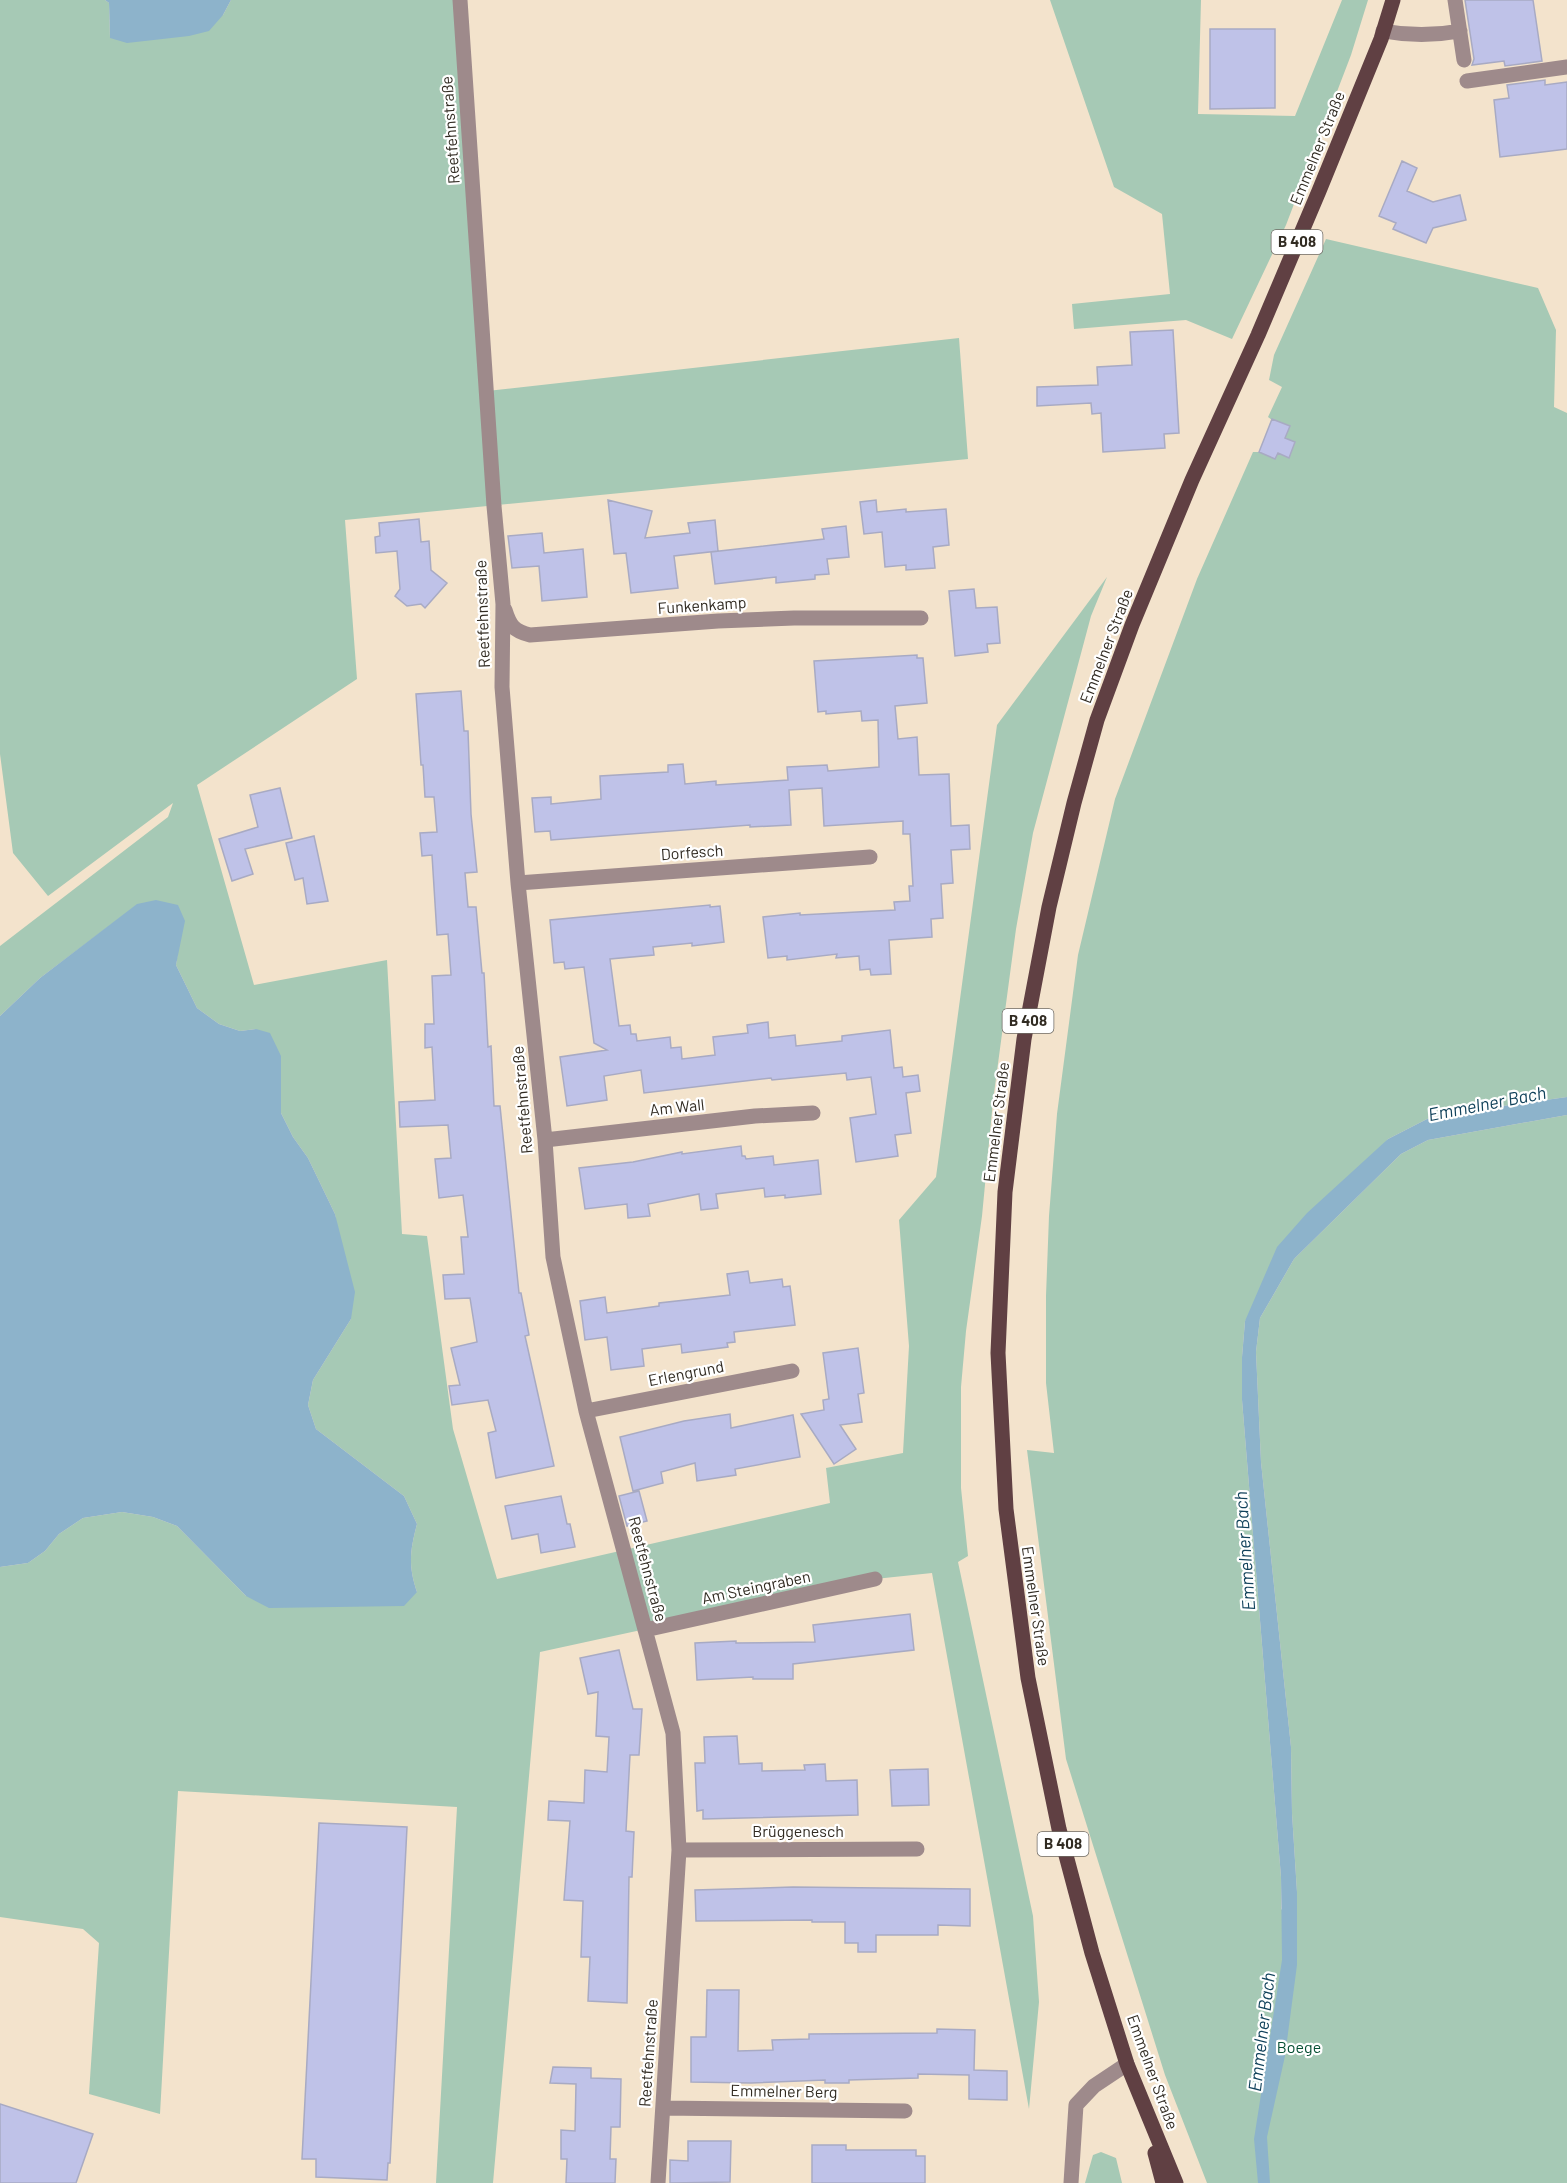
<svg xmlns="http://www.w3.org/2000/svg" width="1567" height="2183" viewBox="0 0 1567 2183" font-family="Barlow,sans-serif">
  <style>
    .green { fill: #a6c9b5 }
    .water { fill: #8db3cb }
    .building { fill: #bfc2e8; stroke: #a8aac3; stroke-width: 1.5 }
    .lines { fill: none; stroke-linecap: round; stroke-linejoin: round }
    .minor { stroke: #9e8a8b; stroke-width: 15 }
    .major { stroke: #604043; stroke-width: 15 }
    .labels { text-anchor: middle; stroke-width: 4.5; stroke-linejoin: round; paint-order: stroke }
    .shield { fill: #fff; stroke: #6f6b64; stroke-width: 1.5 }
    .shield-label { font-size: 15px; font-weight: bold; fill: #312b22 }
    .street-label { font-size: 16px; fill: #312b22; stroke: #fff }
    .park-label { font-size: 16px; fill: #044e32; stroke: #fff }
    .water-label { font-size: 18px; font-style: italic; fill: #11425b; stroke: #fff }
  </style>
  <rect width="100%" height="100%" fill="#f3e3cc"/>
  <path class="green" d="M0 0H105L109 3 110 38 223 15 231 0H460L487 391 959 338 968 459 345 520 357 679 197 785 254 985 387 960 402 1234 427 1236 453 1429 497 1579 830 1503 826 1468 903 1453 909 1346 899 1220 936 1177 997 725 1107 577 1091 616 1033 833 1016 929 993 1101 982 1216 966 1331 961 1387V1488L968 1556 958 1562 1033 1916 1039 2002 1029 2109 932 1573 875 1579 540 1652 493 2183H436L457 1807 178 1791 160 2114 89 2094 99 1943 83 1929 0 1917V1567L28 1563 45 1551 59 1534 83 1518 122 1512 153 1517 177 1526 246 1596 417 1592C408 1565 410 1551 417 1524L404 1496 316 1429 308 1405 313 1380 351 1319 335 1214 308 1158 293 1137 281 1113 280 1091 256 1029 240 1031 219 1024 197 1008 176 965 179 945 137 905 40 978 0 1016V946L168 817 173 803 48 896 13 853 0 754Z
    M1050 0H1201L1198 114 1295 116 1342 0H1368L1351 55 1286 225 1232 339 1186 320 1074 329 1072 304 1170 294 1162 214 1114 187Z
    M1326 239 1538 288 1556 330 1554 407 1567 413V1097L1474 1110 1427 1119 1388 1139 1245 1321 1242 1357V1400L1281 1877V1910L1297 1892 1292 1813 1291 1747 1261 1462 1256 1352 1260 1318 1294 1259 1401 1154 1428 1140 1567 1115V2183H1207L1165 2075 1066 1759 1027 1450 1054 1453 1046 1383V1296L1049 1216 1057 1114 1078 955 1115 799 1197 579 1253 452H1259L1272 420 1268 417 1282 387 1269 380 1274 355Z
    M1101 2152 1116 2158 1122 2183H1085L1093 2155Z"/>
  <path class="water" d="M105 0H231L223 15 209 31 189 36 127 43 110 38 109 3Z
    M156 900 178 905 185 921 176 965 197 1008 219 1024 240 1031 256 1029 270 1033 281 1056V1113L293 1137 308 1158 335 1214 355 1292 351 1319 313 1380 308 1405 316 1429 404 1496 417 1524C410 1551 408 1565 417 1592L404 1606 269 1608 246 1596 177 1526 153 1517 122 1512 83 1518 59 1534 45 1551 28 1563 0 1567V1016L40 978 137 904Z
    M1567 1097V1115L1428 1140 1401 1154 1294 1259 1260 1318 1256 1352 1261 1462 1291 1747 1292 1813 1297 1892V1965L1285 2056 1267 2137 1270 2183H1258L1254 2139 1282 1960 1281 1877 1242 1400V1357L1245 1321 1277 1247 1307 1213 1388 1139 1427 1119 1474 1110Z"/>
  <path class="building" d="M1465 0H1533L1542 61 1505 66 1504 61 1472 65 1474 59Z
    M1210 29H1275V108L1210 109Z
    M1545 80V85L1567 82V149L1500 157 1494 100 1509 98 1507 85Z
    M1402 161 1417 168 1407 191 1433 202 1460 195 1466 220 1433 228 1426 243 1393 229 1396 223 1379 216Z
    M1173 330 1179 433 1164 434 1165 448 1103 452 1101 413 1092 414 1091 403 1037 406V387L1098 385 1097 367 1132 365 1130 332Z
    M1272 419 1290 426 1285 438 1295 442 1289 458 1278 453 1275 459 1259 452Z
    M608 500 652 511 645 538 690 533 688 523 715 520 718 551 674 556 678 588 631 593 626 553 614 554Z
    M876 500 877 512 906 509V512L946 509 949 545 933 547 935 568 906 570V565L885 567 882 532 864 534 860 502Z
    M419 519 421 542 429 541 431 570 447 583 425 608 421 604 407 606 395 596 400 589 397 551 376 553 375 537 380 536 379 523Z
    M846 526 849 557 827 559 829 574 815 575V579L776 583V577L715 584 711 552 824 539 822 529Z
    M542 533 544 553 583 549 587 597 542 601 539 566 512 568 508 536Z
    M974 589 976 608 997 607 1000 643 987 644 988 652 955 656 949 591Z
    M917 655V658H923L927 703 895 706 898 739 917 737 919 775 949 774 951 826 969 825 970 849 951 850 953 883 941 884 943 918 931 919 932 937 889 940 891 974 871 975 870 969 860 970 859 956 836 958 837 954 787 960V956L768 958 763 917 800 913V915L895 910 894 902 910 901 909 886H913L910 834H903V821L824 826 822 788 789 790 791 825 750 827V825L551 840 550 831 535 832 532 798 551 797V804L601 799 600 776 668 772V765L683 764 685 784 716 781V785L788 780 787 767 827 765 828 771 879 767 878 720 862 721 861 711 826 714V711L818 712 814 661Z
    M461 691 464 731H468L471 814 477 872 465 873 468 907H476L482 973H484L488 1047 491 1046 494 1106H500L519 1293H521L529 1335 525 1336 554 1466 496 1478 488 1433 496 1431 488 1400 452 1405 449 1386 460 1385 451 1348 477 1342 470 1298 445 1299 443 1275 464 1274 461 1237H468L463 1195 439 1198 435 1159 451 1158 448 1125 400 1127 399 1102 435 1100 432 1047 425 1048V1024H434L432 976 451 975 448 934 437 935 432 855 422 856 420 833 437 832 434 797H425L423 765H421L416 694Z
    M280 788 292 838 245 849 253 874 232 881 219 839 258 827 250 795Z
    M314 836 328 901 307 904 303 878 295 880 286 843Z
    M710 905V907L720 906 724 942 692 946V943L653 947 654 955 610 959 619 1026 630 1025 631 1034H636L637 1041 670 1037 671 1048 681 1047 682 1059 715 1055 713 1037 748 1033 747 1025 768 1022 769 1038 795 1035 796 1046 842 1041V1036L890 1030 894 1068 902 1067 903 1077 918 1075 920 1091 906 1093 911 1133 895 1135 898 1156 856 1162 850 1118 876 1114 871 1077 847 1080 846 1073 772 1080 771 1078 644 1093 641 1070 604 1076 607 1100 567 1106 560 1057 607 1050 594 1043 584 967 565 969 564 962 554 963 550 920Z
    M741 1146 742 1156H745L746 1159 773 1156 774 1165 818 1160 821 1194 785 1198V1195L765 1197 764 1188 716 1194 718 1208 701 1210 699 1194 648 1204 650 1216 628 1218 627 1204 585 1209 579 1168 633 1162 682 1152V1154Z
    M748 1271 750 1283 782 1279 783 1287 790 1286 795 1325 734 1332 735 1342 727 1343 728 1347 682 1353 681 1344 642 1349 644 1366 611 1370 607 1337 585 1340 580 1301 605 1297 607 1313 659 1306V1303L730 1295 727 1274Z
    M858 1348 864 1393 858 1394 862 1422 840 1425 856 1449 834 1464 801 1414 824 1410 823 1400 829 1399 823 1353Z
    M730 1414 731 1428 793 1415 800 1457 735 1469 736 1475 697 1481 695 1463 661 1472 663 1483 633 1491 620 1437 684 1421Z
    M639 1491 647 1521 627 1526 619 1496Z
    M561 1496 567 1524H570L575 1547 541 1553 538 1534 512 1539 505 1506Z
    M910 1614 914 1650 793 1664V1679H753V1677L697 1680 695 1643 736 1641V1643L815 1642 813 1625Z
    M619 1650 633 1709H642L639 1755H630L626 1831 634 1832 632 1877H629L627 2003 588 2001 590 1957H581L583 1901 564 1900 570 1821 548 1820 549 1801 584 1803 585 1770 607 1772 609 1737 596 1736 598 1692 588 1694 580 1658Z
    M737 1736 739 1764 762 1763V1771L805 1770 804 1765 825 1764 826 1781 857 1780 858 1815 703 1819V1810L697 1811 695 1763H705L704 1737Z
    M928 1769 929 1805 892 1806 890 1770Z
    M319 1823 407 1827 390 2163H388L387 2180 316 2177V2159H302Z
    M793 1887 970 1889V1926L938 1925V1935H876V1952H858V1943H845V1922H812V1920L696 1921 695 1890Z
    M707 1990H739L738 2051 773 2050 772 2040 809 2039V2034L937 2033V2029L975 2030 974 2070 1007 2071V2100L969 2099V2075L918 2074V2078L849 2080V2083H825V2080L751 2083 691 2082V2037H706Z
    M553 2067 591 2068V2078L621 2079 620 2127H611L610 2159H616L615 2183H566L567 2159H561V2130L575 2131 576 2084 550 2083Z
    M0 2104 93 2134 76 2183H0Z
    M688 2141H731L730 2182 670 2183V2160L688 2161Z
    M812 2145H846V2150H916V2156H925V2183H812Z"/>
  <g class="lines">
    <path class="minor" d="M460 0 494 506 503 604 502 687 518 883 545 1140 553 1257 586 1411 673 1733 679 1850 658 2183
      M1455 0 1464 60
      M1383 31C1410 36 1433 36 1460 31
      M1467 81 1567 67
      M505 610C510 626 514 631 530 635L718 621 794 618H921
      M518 883 870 857
      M545 1140 755 1116 813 1113
      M586 1411 792 1371
      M645 1630 875 1579
      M679 1850 917 1849
      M663 2108 905 2111
      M1071 2183 1076 2105 1094 2086 1127 2064"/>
    <path class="major" d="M1155 2153 1163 2183
      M1176 2183 1127 2064 1092 1953 1059 1829 1028 1678 1006 1509 998 1353 1005 1192 1024 1039 1049 907 1074 803 1097 720 1132 625 1192 480 1258 335 1319 191 1381 39 1393 0"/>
  </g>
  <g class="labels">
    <g class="shield">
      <rect x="1271.5" y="230" width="51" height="24" rx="4.5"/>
      <rect x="1002.5" y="1009" width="51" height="24" rx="4.5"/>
      <rect x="1037.5" y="1832" width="51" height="24" rx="4.5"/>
    </g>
    <g class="shield-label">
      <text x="1297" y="247">B 408</text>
      <text x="1028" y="1026">B 408</text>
      <text x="1063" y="1849">B 408</text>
    </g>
    <g class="street-label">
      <text transform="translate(450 130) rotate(-94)" y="6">Reetfehnstraße</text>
      <text transform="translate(1317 148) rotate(-68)" y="6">Emmelner Straße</text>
      <text transform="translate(702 605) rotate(-4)" y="6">Funkenkamp</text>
      <text transform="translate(482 614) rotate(-92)" y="6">Reetfehnstraße</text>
      <text transform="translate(1106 646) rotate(-69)" y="6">Emmelner Straße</text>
      <text transform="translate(692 852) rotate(-4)" y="6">Dorfesch</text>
      <text transform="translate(522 1100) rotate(-95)" y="6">Reetfehnstraße</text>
      <text transform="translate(677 1107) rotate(-6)" y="6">Am Wall</text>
      <text transform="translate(996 1122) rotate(-83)" y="6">Emmelner Straße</text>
      <text transform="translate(686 1373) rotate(-11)" y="6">Erlengrund</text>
      <text transform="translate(648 1569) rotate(75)" y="6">Reetfehnstraße</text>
      <text transform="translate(756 1587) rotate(-12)" y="6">Am Steingraben</text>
      <text transform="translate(1036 1606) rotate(82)" y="6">Emmelner Straße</text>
      <text x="798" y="1837">Brüggenesch</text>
      <text transform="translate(648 2053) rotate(-86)" y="6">Reetfehnstraße</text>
      <text transform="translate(1153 2072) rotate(70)" y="6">Emmelner Straße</text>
      <text transform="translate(784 2091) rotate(1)" y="6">Emmelner Berg</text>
    </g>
    <g class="park-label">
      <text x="1299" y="2053">Boege</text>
    </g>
    <g class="water-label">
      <text transform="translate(1487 1104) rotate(-11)" y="6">Emmelner Bach</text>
      <text transform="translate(1245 1551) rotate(-94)" y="6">Emmelner Bach</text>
      <text transform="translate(1262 2032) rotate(-83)" y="6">Emmelner Bach</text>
    </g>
  </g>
</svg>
